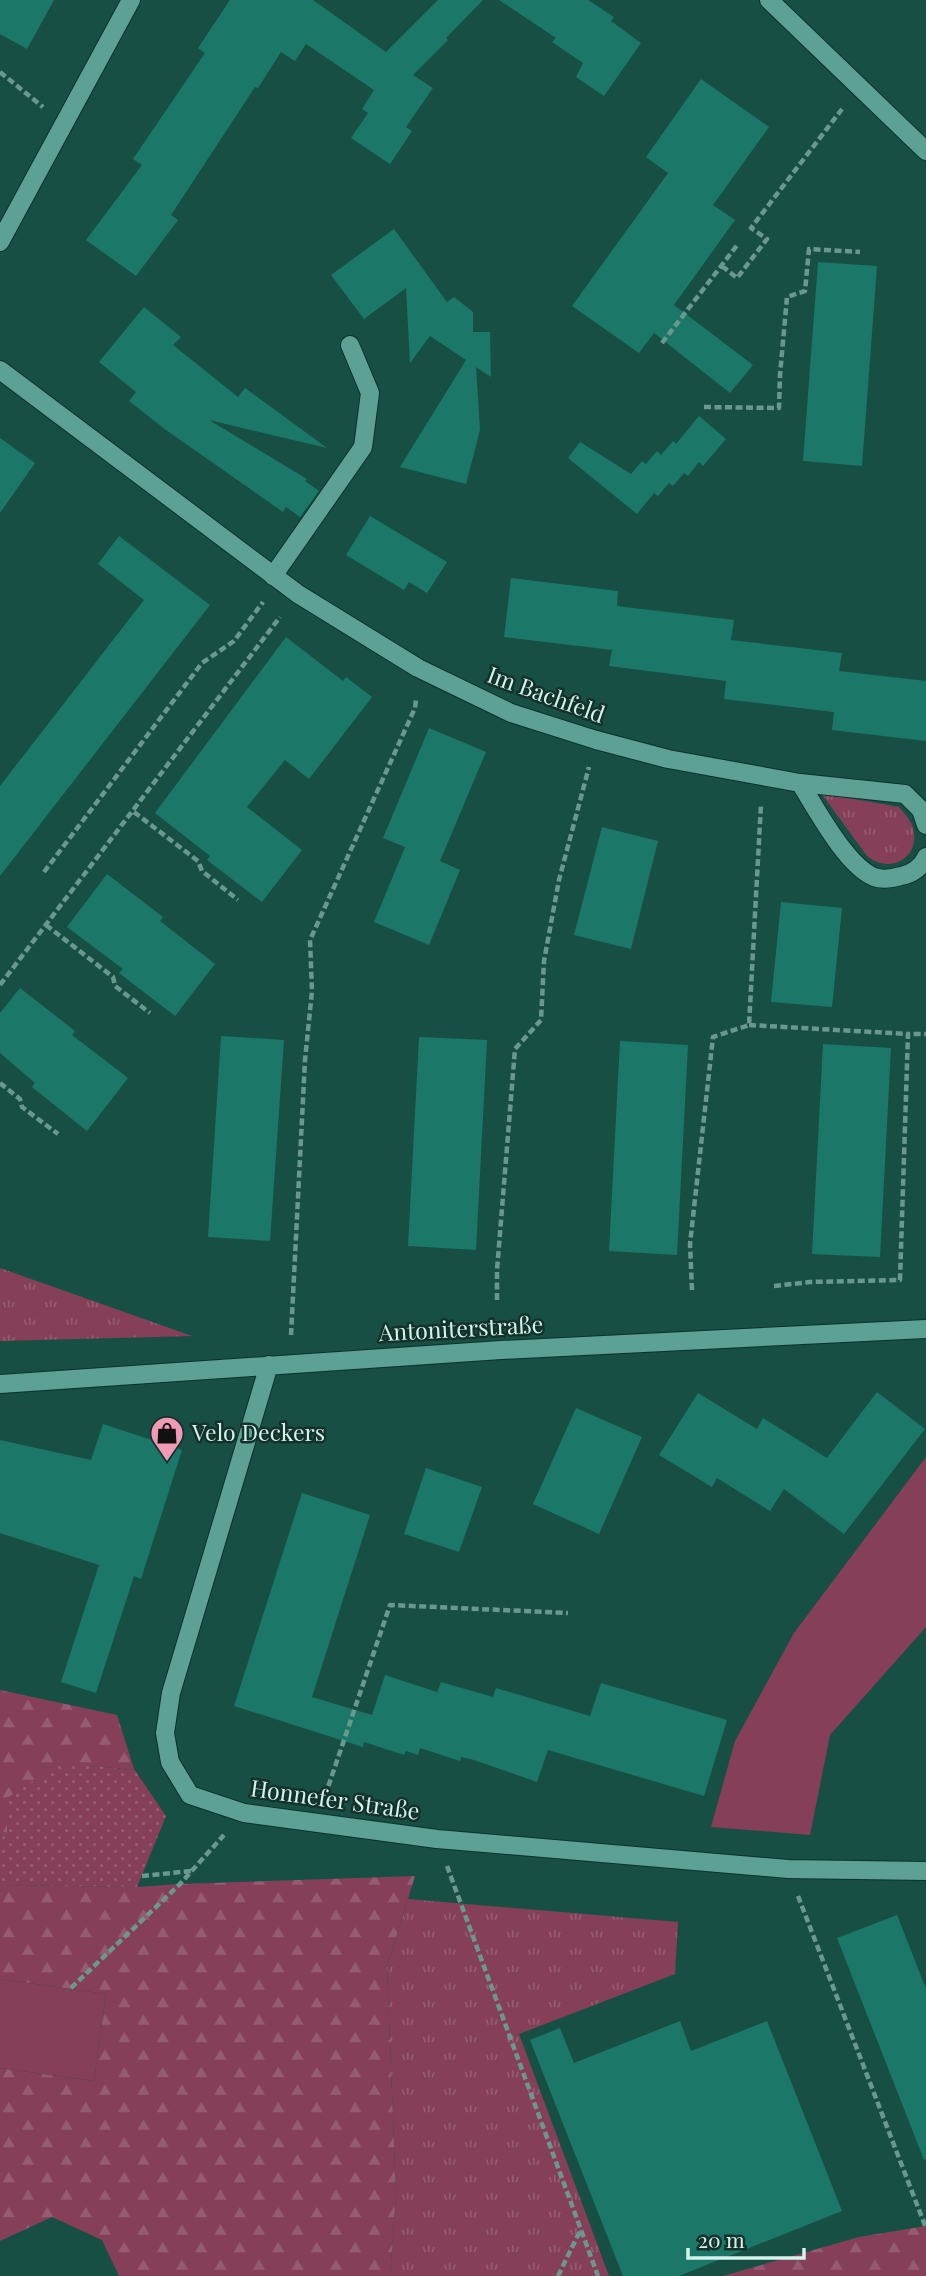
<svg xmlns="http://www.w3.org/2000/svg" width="926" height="2276" viewBox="0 0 926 2276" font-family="'Playfair Display',serif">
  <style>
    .grass { fill: url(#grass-tufts) }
    .forest { fill: url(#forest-firs) }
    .park { fill: url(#park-dots) }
    .garden { fill: #853f58 }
    .building { fill: #1b7768 }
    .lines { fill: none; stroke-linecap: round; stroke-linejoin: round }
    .service-casing { stroke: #0c322b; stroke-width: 20 }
    .minor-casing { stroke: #0c322b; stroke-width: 20 }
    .tertiary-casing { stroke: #0c322b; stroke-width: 20 }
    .path { stroke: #6a988f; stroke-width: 4.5; stroke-dasharray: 7 3.5; stroke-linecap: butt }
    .service { stroke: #5ca193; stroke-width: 18 }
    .minor { stroke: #5ca193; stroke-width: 18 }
    .tertiary { stroke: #5ca193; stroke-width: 18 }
    .labels { text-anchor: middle; stroke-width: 5; stroke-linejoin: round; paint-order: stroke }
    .street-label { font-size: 23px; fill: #d2f4ec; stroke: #14312b }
    .poi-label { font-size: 23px; fill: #d2f4ec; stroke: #14312b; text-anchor: start }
  </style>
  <defs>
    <pattern id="grass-tufts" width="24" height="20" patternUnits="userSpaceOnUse" patternTransform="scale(1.75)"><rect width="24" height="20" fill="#853f58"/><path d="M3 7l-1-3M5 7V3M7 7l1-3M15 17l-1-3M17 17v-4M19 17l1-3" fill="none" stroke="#955b70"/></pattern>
    <pattern id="forest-firs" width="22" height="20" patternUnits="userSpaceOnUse" patternTransform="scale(1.75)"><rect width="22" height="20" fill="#853f58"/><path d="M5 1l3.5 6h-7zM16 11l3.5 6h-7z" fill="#955b70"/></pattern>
    <pattern id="park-dots" width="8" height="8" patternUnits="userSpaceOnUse" patternTransform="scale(1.75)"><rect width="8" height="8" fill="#853f58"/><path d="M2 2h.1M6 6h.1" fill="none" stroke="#955b70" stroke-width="1.8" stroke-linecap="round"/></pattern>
  </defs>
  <rect width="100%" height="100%" fill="#184f45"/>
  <path class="grass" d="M821 793 899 807C903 812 909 818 912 825 923 856 891 876 867 856Z
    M0 1268 192 1336 0 1341Z
    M408 1899 678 1922 675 1974 519 2034 609 2276H390L396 2194 387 1967Z"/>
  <path class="forest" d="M0 1690 117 1715 134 1769 129 1770 91 1765 7 1835 0 1838Z
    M415 1876 387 1967 396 2194 390 2276H119L102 2240 52 2217 0 2241V2068L94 2081 106 1994 0 1979V1885L137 1887 180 1884Z
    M926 2226V2276H723L859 2237Z"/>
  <path class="park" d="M91 1765 129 1770 134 1769 166 1816 137 1887 0 1885V1838L7 1834V1798L56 1766Z"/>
  <path class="garden" d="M926 1457V1627L830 1735 810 1835 711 1827 735 1741 794 1633Z
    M0 1979 106 1994 94 2081 0 2068Z"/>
  <path class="building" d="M0 0H54L27 49 0 34Z
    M230 0H313L386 52 438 0H483L446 38 448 40 413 75 433 88 406 127 412 131 390 164 351 138 368 113 362 109 374 90 306 44 295 61 281 52 258 88 255 87 171 215 178 220 136 276 86 240 142 165 133 159 205 53 198 48Z
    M499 0H588L614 17 611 21 641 43 604 96 576 77 583 63 552 42 556 38Z
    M701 79 769 127 713 205 735 220 674 305 753 365 730 393 654 333 639 353 572 306 668 173 646 157Z
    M394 229 447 302 454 297 473 312V332H490L491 377 476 367 480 430 466 484 400 467 466 360 430 336 410 363 406 288 364 319 331 275Z
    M818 262 877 266 862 466 803 461Z
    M144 307 181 337 173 345 238 397 245 388 327 448 209 420 307 479 305 481 319 491 300 517 286 507 283 512 166 430 129 401 136 392 99 362Z
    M699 416 726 439 703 466 699 462 688 476 684 473 673 486 669 483 658 496 654 493 637 514 568 458 580 442 631 474 642 461 646 464 657 451 661 455 673 441 676 444Z
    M0 438 35 463 0 513Z
    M370 516 447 562 427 593 409 582 404 590 346 555Z
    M119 536 210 605 0 876V786L144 600 98 564Z
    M511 578 618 591 617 606 734 620 731 640 842 653 839 671 926 681V741L832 730 834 712 724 699 726 681 609 666 612 650 504 637Z
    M286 637 343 681 346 677 372 697 309 779 285 760 247 807 302 850 262 902 207 860 210 856 155 813Z
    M429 728 486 752 440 861 460 870 429 945 374 922 405 847 383 838Z
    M602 827 658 841 631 949 574 935Z
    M107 874 163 917 160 921 215 964 175 1016 119 973 123 969 67 927Z
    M781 902 842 908 832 1007 771 1002Z
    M20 988 75 1031 72 1035 128 1078 87 1131 32 1087 35 1083 0 1053V1013Z
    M221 1036 284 1040 270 1241 208 1237Z
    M419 1037 487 1040 476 1250 408 1246Z
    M620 1041 688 1045 677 1255 609 1251Z
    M823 1044 891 1048 880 1257 812 1254Z
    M877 1392 925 1429 844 1534 784 1489 770 1511 717 1478 712 1487 659 1455 698 1393 757 1429 763 1418 827 1458Z
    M576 1408 642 1437 599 1534 533 1504Z
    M103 1424 182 1450 141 1579 134 1576 96 1693 61 1682 99 1565 0 1533V1440L91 1460Z
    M426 1468 482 1487 459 1552 404 1534Z
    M302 1493 370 1515 312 1697 372 1715 385 1675 437 1692 441 1682 493 1697 496 1688 590 1716 601 1683 727 1720 704 1796 548 1750 537 1782 474 1760 461 1757 460 1761 420 1748 418 1755 406 1751 404 1755 364 1742 363 1747 234 1706Z
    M897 1915 926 1989V2159L924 2160 837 1938Z
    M680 2021 691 2051 767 2021 842 2211 679 2276H623L530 2040 560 2028 574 2063Z"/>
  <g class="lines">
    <defs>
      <path id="service" d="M273 576 363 447 370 393 350 345"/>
      <path id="minor" d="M0 242 131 0
        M0 370 298 594 418 668 511 713 596 740 668 759 800 783 905 794 921 810 926 825
        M800 783C817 810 846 865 874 877 882 880 894 878 901 876 912 874 922 867 926 857
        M269 1365 171 1693 165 1733 170 1762 190 1795 244 1813 437 1839 788 1869 926 1871
        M0 1384 501 1350 926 1329"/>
      <path id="tertiary" d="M769 0 926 151"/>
    </defs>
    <use href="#service" class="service-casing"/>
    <use href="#minor" class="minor-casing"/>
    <use href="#tertiary" class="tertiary-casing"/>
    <path class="path" d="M0 72 43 107
      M722 266 737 278 767 239 751 228 842 109
      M662 343 738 244
      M704 407 779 408 780 375 787 297 805 291 809 249 860 252
      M134 812 198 861 202 871 238 900
      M44 872 202 663 234 641 263 602
      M46 925 113 977 115 986 150 1013
      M0 985 280 617
      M749 1025 908 1034
      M0 1083 20 1099 22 1107 58 1134
      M774 1286 810 1282 900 1280 908 1034H926
      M692 1290 690 1244 713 1037 749 1025 761 804
      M497 1300V1270L515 1049 541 1020 544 961 559 880 589 767
      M291 1335 305 1060 312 991 310 940 415 708 416 699
      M325 1796 390 1605 568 1613
      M447 1866 598 2276
      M142 1876 191 1871
      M798 1896 926 2228
      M71 1988 180 1884 224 1835
      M558 2276 580 2231"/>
    <use href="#service" class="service"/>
    <use href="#minor" class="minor"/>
    <use href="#tertiary" class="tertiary"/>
  </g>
  <defs>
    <symbol id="shop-pin" viewBox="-11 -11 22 30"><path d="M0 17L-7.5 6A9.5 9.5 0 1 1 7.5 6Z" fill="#f09ab5" stroke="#14312b"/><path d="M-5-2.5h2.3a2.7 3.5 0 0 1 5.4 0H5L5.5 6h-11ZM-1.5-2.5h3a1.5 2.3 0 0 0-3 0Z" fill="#111"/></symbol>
  </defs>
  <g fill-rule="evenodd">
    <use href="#shop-pin" x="148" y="1414" width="38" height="52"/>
  </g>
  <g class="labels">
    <g class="street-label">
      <text transform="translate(546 695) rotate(20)" y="8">Im Bachfeld</text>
      <text transform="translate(461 1329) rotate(-3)" y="8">Antoniterstraße</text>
      <text transform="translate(335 1800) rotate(8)" y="8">Honnefer Straße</text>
    </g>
    <g class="poi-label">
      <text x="192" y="1441">Velo Deckers</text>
    </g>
  </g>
  <path d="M688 2248v10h116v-10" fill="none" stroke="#d2f4ec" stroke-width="3.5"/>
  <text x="698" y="2248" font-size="21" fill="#d2f4ec" stroke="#14312b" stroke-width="5" paint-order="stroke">20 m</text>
</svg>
